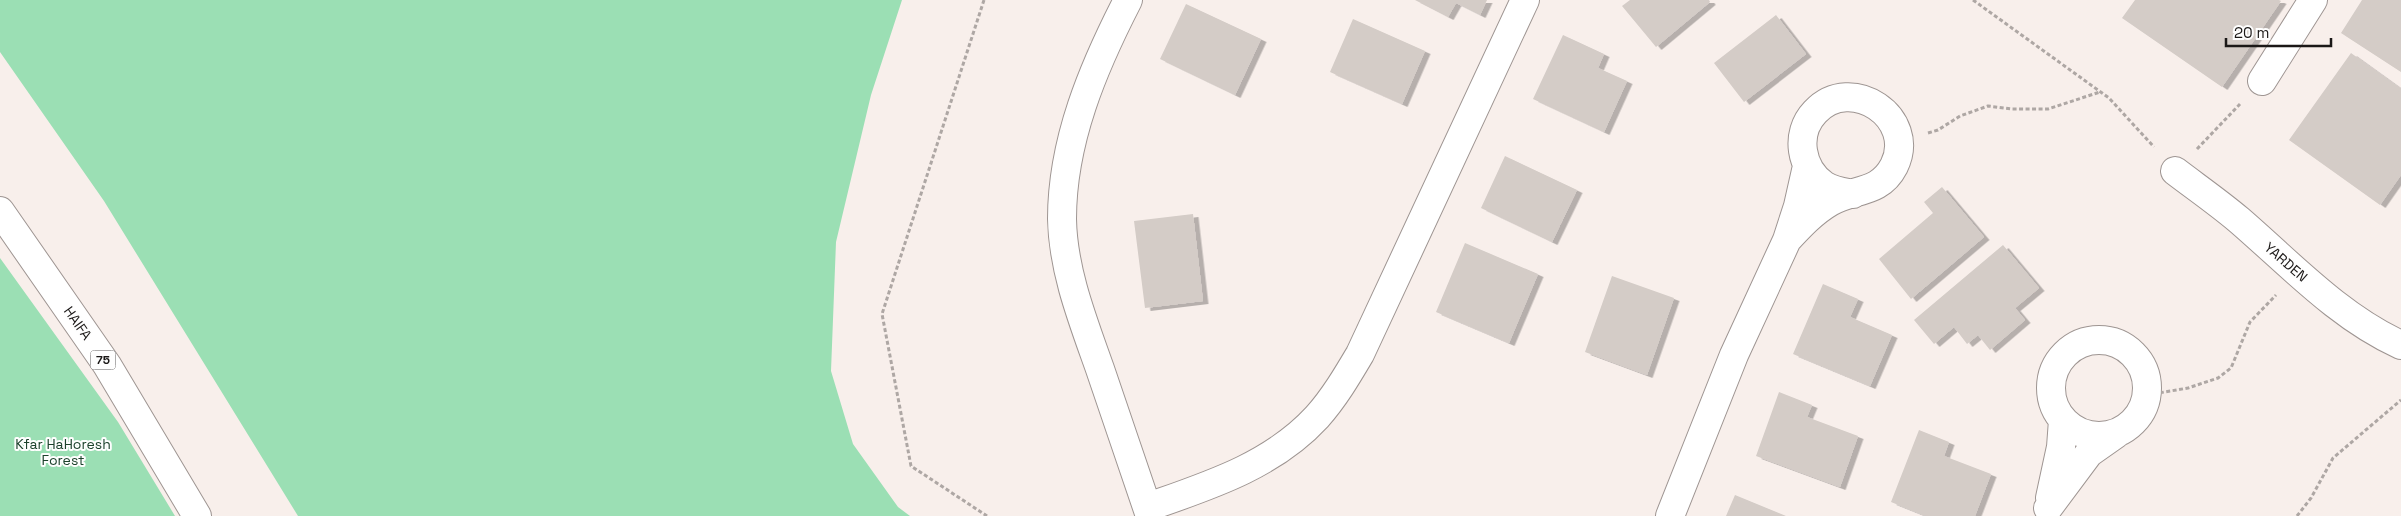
<svg xmlns="http://www.w3.org/2000/svg" width="2401" height="516" viewBox="0 0 2401 516" font-family="'Space Grotesk',sans-serif">
  <style>
    .green { fill: #9bdfb4 }
    .building { fill: #d4ccc7; filter: url(#shadow) }
    .lines { fill: none; stroke-linecap: round; stroke-linejoin: round }
    .street-casing { stroke: #9e9592; stroke-width: 30 }
    .highway-casing { stroke: #9e9592; stroke-width: 30 }
    .path { stroke: #aea7a4; stroke-width: 3; stroke-dasharray: 4 2.5; stroke-linecap: butt }
    .street { stroke: #fff; stroke-width: 28 }
    .highway { stroke: #fff; stroke-width: 28 }
    .labels { text-anchor: middle; stroke-width: 4; stroke-linejoin: round; paint-order: stroke }
    .shield { fill: #fefefe; stroke: #5f5d5c; stroke-width: 1 }
    .shield-label { font-size: 12px; font-weight: bold; fill: #1b1817 }
    .street-label { font-size: 14px; fill: #1b1817; stroke: #fefefe }
    .park-label { font-size: 14px; fill: #1c422c; stroke: #fefefe }
  </style>
  <defs>
    <filter id="shadow"><feDropShadow dx="5.5" dy="3" stdDeviation="0" flood-color="#0004"/></filter>
  </defs>
  <rect width="100%" height="100%" fill="#f8efeb"/>
  <path class="green" d="M0 0H902L871 95 836 242 831 371 853 444 898 507 910 516H298L104 201 0 52Z
    M0 258 118 422 175 516H0Z"/>
  <path class="building" d="M1415 0H1487L1480 15 1456 3 1448 17Z
    M1630 0H1709L1710 2 1656 47 1622 6Z
    M2135 0H2279L2281 1 2222 87 2122 18Z
    M2362 0H2401V72L2341 33Z
    M1186 4 1261 39 1235 95 1160 59Z
    M1776 15 1806 54 1744 102 1714 63Z
    M1353 19 1425 51 1402 104 1330 72Z
    M1563 35 1604 54 1598 68 1627 81 1604 132 1533 99Z
    M2351 53 2401 89V175L2380 205 2289 140Z
    M1505 156 1577 190 1552 242 1481 208Z
    M1942 187 1984 237 1911 299 1879 259 1933 213 1924 202Z
    M1193 214 1203 301 1145 308 1134 221Z
    M1465 243 1538 274 1509 343 1436 312Z
    M2003 245 2039 288 2015 308 2025 320 1990 350 1978 335 1967 344 1954 327 1934 344 1914 320Z
    M1612 276 1674 298 1647 375 1585 352Z
    M1823 284 1858 299 1850 317 1892 335 1870 386 1793 354Z
    M1779 392 1812 405 1807 417 1858 436 1840 487 1756 456Z
    M1919 430 1949 442 1944 456 1991 474 1975 516H1926L1891 502Z
    M1735 495 1786 516H1726Z"/>
  <g class="lines">
    <defs>
      <path id="street" d="M1128 0C1093 68 1062 141 1062 219 1063 271 1083 321 1100 369 1117 418 1133 467 1150 516
        M2262 81 2313 0
        M2175 171C2196 187 2219 203 2239 220 2290 264 2339 317 2401 345
        M1787 240C1800 226 1813 212 1830 202 1853 188 1879 195 1894 166 1918 118 1851 73 1815 112 1794 134 1801 169 1824 185 1833 191 1843 192 1853 194
        M2051 388a48 48 0 1 1 96 0a48 48 0 1 1-96 0Z
        M2050 498 2061 447 2063 420
        M1148 507C1208 486 1272 466 1317 417 1334 398 1347 376 1360 354L1525 0
        M2048 508 2089 453 2116 434
        M1670 516 1734 355 1787 240 1798 206 1807 166"/>
      <path id="highway" d="M0 211 107 365 197 516"/>
    </defs>
    <use href="#street" class="street-casing"/>
    <use href="#highway" class="highway-casing"/>
    <path class="path" d="M984 0 882 314 911 466 987 516
      M1973 0 2109 98 2154 147
      M1928 133 1938 130 1960 116 1988 106 2012 109H2048L2100 92
      M2197 149 2240 104
      M2147 395 2188 388 2218 378 2231 368 2250 322 2276 295
      M2297 516 2311 498 2333 458 2401 400"/>
    <use href="#street" class="street"/>
    <use href="#highway" class="highway"/>
  </g>
  <g class="labels">
    <rect class="shield" x="90.5" y="350.5" width="25" height="19" rx="4"/>
    <g class="shield-label">
      <text x="103" y="364">75</text>
    </g>
    <g class="street-label">
      <text transform="translate(2286 262) rotate(41)" y="5">YARDEN</text>
      <text transform="translate(78 323) rotate(55)" y="5">HAIFA</text>
    </g>
    <g class="park-label">
      <text x="63" y="449">Kfar HaHoresh<tspan x="63" dy="16">Forest</tspan></text>
    </g>
  </g>
  <path d="M2226 38v8h105v-8" fill="none" stroke="#1b1817" stroke-width="2.5"/>
  <text x="2234" y="38" font-size="15" fill="#1b1817" stroke="#fefefe" stroke-width="4" paint-order="stroke">20 m</text>
</svg>
